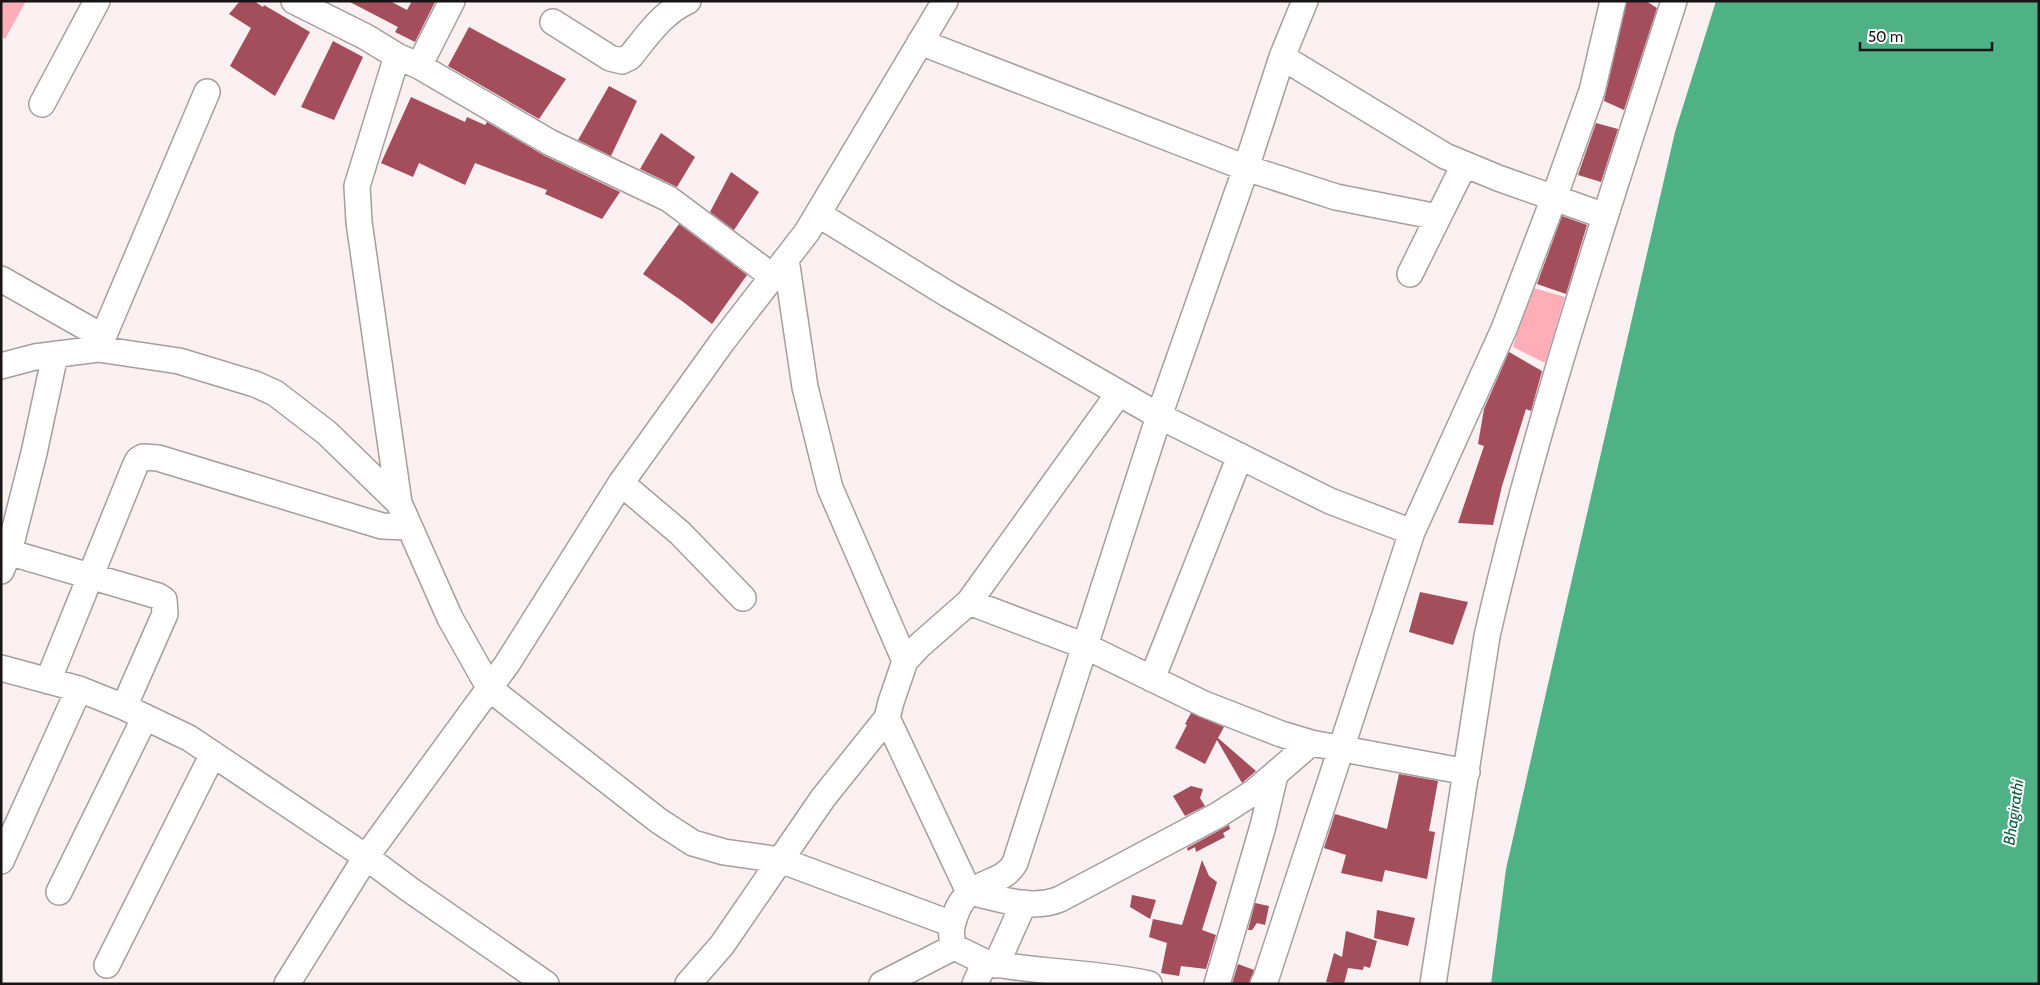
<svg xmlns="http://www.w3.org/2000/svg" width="2040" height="985" viewBox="0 0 2040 985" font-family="Cabin,sans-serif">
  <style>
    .green { fill: #ffaeb8 }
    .water { fill: #4fb286 }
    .building { fill: #a44d5b }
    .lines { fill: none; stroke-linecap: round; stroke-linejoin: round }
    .minor-casing { stroke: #a69d9e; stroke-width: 28 }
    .minor { stroke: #fff; stroke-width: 25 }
    .labels { text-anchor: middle; stroke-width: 4; stroke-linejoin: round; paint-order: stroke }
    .water-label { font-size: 16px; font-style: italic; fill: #0e5c3e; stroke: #fff }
  </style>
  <rect width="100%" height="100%" fill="#faf0f1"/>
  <path class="green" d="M1 1H26L5 39 1 36Z
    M1530 287 1565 297 1545 363 1513 347Z"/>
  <path class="water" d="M1716 1H2039V984H1491L1506 869 1566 605 1675 132Z"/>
  <path class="building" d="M240 1H254L263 7 264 5 310 32 275 96 230 66 251 28 229 14Z
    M348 1H390L407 10 412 1 435 2 415 42 395 32 398 27Z
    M1627 1H1646L1657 8 1624 110 1604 101Z
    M469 27 566 79 539 119 448 66Z
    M333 41 363 57 334 120 301 107Z
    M609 86 637 101 611 156 578 140Z
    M411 97 465 122 467 117 485 125 487 122 545 156 620 192 602 219 545 194 547 190 475 163 465 185 419 163 413 177 381 163Z
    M1596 123 1618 129 1601 182 1578 175Z
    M661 133 695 157 677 187 640 169Z
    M731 172 759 192 734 230 710 212Z
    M1562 216 1587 225 1566 294 1537 284Z
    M679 224 747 275 712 324 682 301 643 274Z
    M1509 352 1542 371 1531 411 1526 409 1502 486 1493 525 1458 523 1484 446 1478 444 1484 409Z
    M1420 592 1468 602 1453 645 1409 632Z
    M1191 713 1224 727 1218 738 1256 771 1242 783 1217 740 1205 764 1175 748 1187 725 1185 724Z
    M1399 774 1438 781 1429 831 1435 832 1427 879 1385 870 1382 882 1341 873 1346 855 1324 848 1335 814 1387 829Z
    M1191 786 1203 789 1200 798 1205 806 1185 816 1173 796Z
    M1229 825 1230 829 1223 833 1225 837 1196 852 1195 847 1188 851 1187 848Z
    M1202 860 1209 876 1217 882 1202 930 1216 935 1206 969 1181 966 1179 976 1161 973 1167 943 1149 937 1153 919 1182 925Z
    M1132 895 1156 900 1150 919 1130 907Z
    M1255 903 1269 906 1265 925 1257 923 1252 930H1248Z
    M1377 910 1415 918 1408 946 1374 938Z
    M1346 931 1377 941 1370 968 1364 966 1363 970 1348 968 1344 984 1326 982 1334 953 1342 957Z
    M1238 964 1254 970 1249 984H1232Z"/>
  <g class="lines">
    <defs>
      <path id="minor" d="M294 1 366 37 397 56 419 66 551 143 669 199 772 276
        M553 22 610 58 622 61 630 57C647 36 662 13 688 1
        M920 42 1246 168 1336 197 1438 217
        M397 56 357 186 359 222 399 503
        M1282 57 1445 156 1498 178 1605 216
        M419 66 452 1
        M42 104 97 1
        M818 214 949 295 1159 416 1246 168 1282 57 1305 1
        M786 259 805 387 830 488 905 661 891 702 887 718 969 892C998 898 1031 911 1060 899L1218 815 1254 792 1311 743
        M1410 274 1464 165
        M1 279 103 337
        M98 349 207 92
        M1 366 35 357 98 349 179 361 255 384 275 393 327 433 399 503 450 618 490 689 659 821 693 843 724 852 780 860 952 924
        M621 483 680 533 743 598
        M1 550 158 596 164 600 165 614 124 707
        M1 571 9 552 34 453 55 355
        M969 602 1119 393
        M905 661 920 645 969 602 1085 646 1204 704 1281 734 1311 743 1467 772
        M1 668 79 689 124 707 189 738 366 857 409 889 546 984
        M1152 679 1240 456
        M48 681 135 466 138 460 143 457 158 458 382 526 409 527
        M1 861 79 689
        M59 892 145 717
        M985 962C1039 973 1095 972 1149 984
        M107 965 213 754
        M996 965 1024 903
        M287 984 366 857 507 664 621 483 722 342 807 232 945 1
        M688 984 722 945 823 798 887 718
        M882 984 954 947
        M975 984 985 962 954 947C950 935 951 927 955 916 967 877 1001 888 1015 863L1159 416 1330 501 1412 532
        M1217 984 1263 826 1275 775
        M1263 984 1266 978 1412 532 1504 329 1554 198 1592 91 1613 1
        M1433 984 1487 636C1536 421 1607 212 1674 1"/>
    </defs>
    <use href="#minor" class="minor-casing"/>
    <use href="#minor" class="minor"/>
  </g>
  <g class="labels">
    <g class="water-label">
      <text transform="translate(2013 812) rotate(-82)" y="6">Bhagirathi</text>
    </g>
  </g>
  <rect width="2040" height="985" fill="none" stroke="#181415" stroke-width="5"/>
  <path d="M1860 42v8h132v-8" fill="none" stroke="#181415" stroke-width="2.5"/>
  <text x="1868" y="42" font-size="15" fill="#181415" stroke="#ffffff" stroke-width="4" paint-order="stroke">50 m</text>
</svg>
